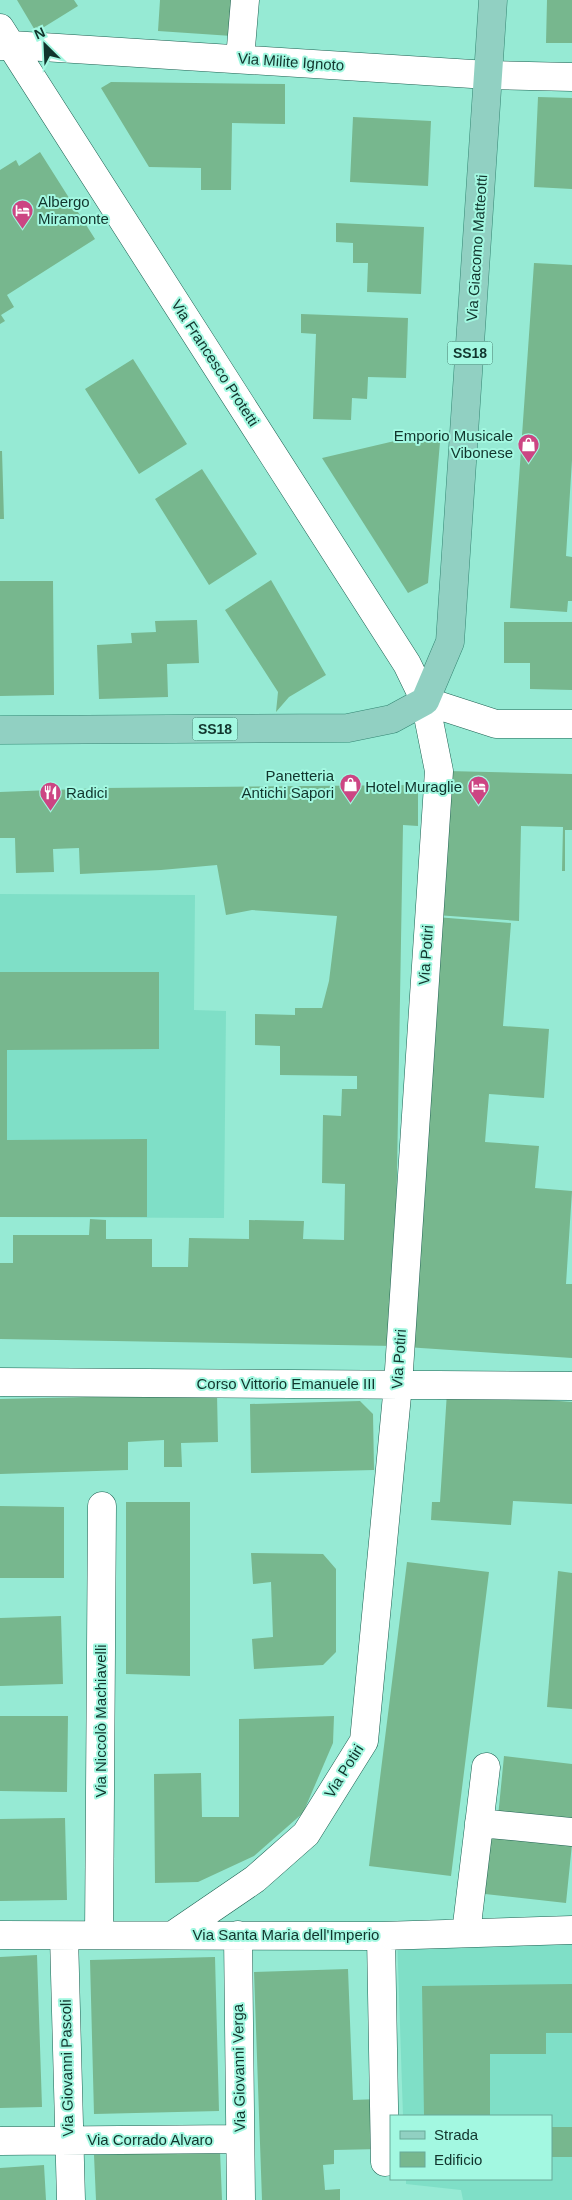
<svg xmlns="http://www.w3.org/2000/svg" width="572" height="2200" viewBox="0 0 572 2200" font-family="Arial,sans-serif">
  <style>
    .built { fill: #7fdfc7 }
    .building { fill: #77b78e }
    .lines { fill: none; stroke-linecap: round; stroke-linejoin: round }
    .minor-casing { stroke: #1d6051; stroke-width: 29 }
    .major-casing { stroke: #348673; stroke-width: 29 }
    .minor { stroke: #fff; stroke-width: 28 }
    .major { stroke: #91d0c2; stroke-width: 28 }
    .labels { text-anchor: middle; stroke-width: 4; stroke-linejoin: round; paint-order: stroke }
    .shield { fill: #a3f8e1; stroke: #3d7063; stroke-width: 1 }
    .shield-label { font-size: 14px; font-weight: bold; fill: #11352d }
    .street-label { font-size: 15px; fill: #11352d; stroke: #a3f8e1 }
    .poi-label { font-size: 15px; fill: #11352d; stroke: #a3f8e1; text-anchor: end }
  </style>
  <rect width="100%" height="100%" fill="#96ead4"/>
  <path class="built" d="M0 894 195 895 194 1010 226 1011 224 1218 0 1217Z
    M572 1930V2200H463L461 2190 406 2184V2179H551V2116H403L397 1935Z"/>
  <path class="building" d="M17 0H74L78 6 36 32Z
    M160 0H234L232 36 158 31Z
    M547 0H572V43H546Z
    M111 82 285 84V124L232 123 231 190H201V168L149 167 101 88Z
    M538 97 572 98V189L534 187Z
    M353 117 431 121 428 186 350 182Z
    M40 152 95 239 7 295 14 307 1 315 5 321 0 324V170L16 160 19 166Z
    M336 223 424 227 421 294 367 292 368 263H353V243L336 242Z
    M534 263 572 265V460L566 556 572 557V601H568L567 612 510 608Z
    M301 314 408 318 406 378 368 377 367 399 352 398 351 420 313 419 316 334 301 333Z
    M133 359 187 444 139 474 85 389Z
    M433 432 440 442 428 583 408 593 322 458Z
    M0 451H2L4 519H0Z
    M202 469 257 554 209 585 155 499Z
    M271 580 326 675 289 697 276 712 278 692 225 610Z
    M0 581H53L54 695 0 696Z
    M197 620 199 663 167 664 168 697 99 699 97 645 132 643 131 633 156 632 155 621Z
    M504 622H572V690L530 689V663H504Z
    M447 771 572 774V830H565V871H562L563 827 521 826 519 921 436 915Z
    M413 785 418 792V826L403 825 394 1346 0 1339V1263H13V1235H89L90 1219 106 1220V1239H152V1267H188L189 1238 249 1239V1220L304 1221 303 1239 344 1240 345 1184 322 1183 323 1115 341 1116 342 1089H357V1076L280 1075V1046L255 1045V1014L295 1015V1008H322L329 981 337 916 252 910 226 915 217 865 161 870 80 874 79 848 53 849 54 872 16 873 15 838H0V792L104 788Z
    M436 917 511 923 503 1026 549 1029 544 1098 489 1094 485 1142 539 1146 535 1188 572 1191 566 1284H572V1358L406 1347Z
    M0 972H159V1049L7 1050V1140L147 1139V1217H0Z
    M447 1392 572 1402V1504L513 1501 511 1525 431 1520 432 1502H440Z
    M217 1394 218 1442 181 1443 182 1467H164V1440L128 1442V1470L0 1474V1399Z
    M360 1401 373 1414 374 1470 251 1473 250 1404Z
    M126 1502H190V1676L126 1674Z
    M0 1506 64 1507V1578H0Z
    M251 1553 323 1554 336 1569V1652L323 1665 254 1669 252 1639 273 1637 271 1582 253 1584Z
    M407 1562 489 1572 451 1876 369 1866Z
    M558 1571 572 1573V1709L547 1707Z
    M61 1616 63 1684 0 1686V1618Z
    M0 1716H68L67 1792 0 1791Z
    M334 1716 333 1743 303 1813 254 1856 198 1882 155 1883 154 1774 201 1773 202 1817H239V1719Z
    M504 1756 572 1764V1826L498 1817Z
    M65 1818 67 1900 0 1901V1819Z
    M491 1835 572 1844 566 1903 485 1894Z
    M37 1955 42 2107 0 2108V1957Z
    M215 1957 219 2111 94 2114 90 1960Z
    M348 1969 353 2100 378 2099 380 2149 334 2150V2164L323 2165 325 2190 340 2189V2200H262L254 1972Z
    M572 1984V2033H546V2054H490V2116H424L422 1986Z
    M551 2127H572V2157H551Z
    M220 2151 222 2200H96L94 2155Z
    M44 2165 46 2200H0V2168Z"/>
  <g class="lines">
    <defs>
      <path id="minor" d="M0 28 407 664 425 701 439 771 398 1385 364 1741 306 1834 255 1879 173 1935
        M0 46 11 45 488 75 572 77
        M240 59 245 0
        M425 701 496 724H572
        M0 1382 572 1386
        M479 1823 572 1832
        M466 1933 486 1767
        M0 1935 381 1936 572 1930
        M99 1935 102 1506
        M238 1935 241 2200
        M64 1936 71 2200
        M381 1936 385 2162
        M0 2141 240 2139"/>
      <path id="major" d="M0 730 348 728 392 719 425 701 450 642 493 0"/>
    </defs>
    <use href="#minor" class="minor-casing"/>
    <use href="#major" class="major-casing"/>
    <use href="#minor" class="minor"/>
    <use href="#major" class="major"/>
  </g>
  <defs>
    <symbol id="hotel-pin" viewBox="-11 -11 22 30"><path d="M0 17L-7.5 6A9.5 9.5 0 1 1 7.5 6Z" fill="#cc4583" stroke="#a3f8e1"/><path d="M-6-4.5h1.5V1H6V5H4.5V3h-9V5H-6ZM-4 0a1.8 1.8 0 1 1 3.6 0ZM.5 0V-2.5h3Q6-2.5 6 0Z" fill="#fff"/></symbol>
    <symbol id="shop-pin" viewBox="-11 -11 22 30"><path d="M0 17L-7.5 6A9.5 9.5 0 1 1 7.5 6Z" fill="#cc4583" stroke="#a3f8e1"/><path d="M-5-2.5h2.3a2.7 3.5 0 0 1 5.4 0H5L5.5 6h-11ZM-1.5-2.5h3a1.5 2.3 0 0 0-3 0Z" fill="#fff"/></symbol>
    <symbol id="restaurant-pin" viewBox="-11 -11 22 30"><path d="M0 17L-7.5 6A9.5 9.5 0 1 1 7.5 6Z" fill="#cc4583" stroke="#a3f8e1"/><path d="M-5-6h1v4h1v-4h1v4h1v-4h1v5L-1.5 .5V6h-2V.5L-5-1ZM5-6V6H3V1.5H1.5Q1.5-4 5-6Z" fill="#fff"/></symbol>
  </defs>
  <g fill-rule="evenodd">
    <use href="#hotel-pin" x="10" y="198" width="25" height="34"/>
    <use href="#shop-pin" x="516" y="432" width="25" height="34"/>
    <use href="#shop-pin" x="338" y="772" width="25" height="34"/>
    <use href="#hotel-pin" x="466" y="774" width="25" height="34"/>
    <use href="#restaurant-pin" x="38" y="780" width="25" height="34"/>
  </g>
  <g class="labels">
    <g class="shield">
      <rect x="447.5" y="341.5" width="45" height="23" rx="4"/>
      <rect x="192.5" y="717.5" width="45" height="23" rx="4"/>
    </g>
    <g class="shield-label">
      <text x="470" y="358">SS18</text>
      <text x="215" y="734">SS18</text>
    </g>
    <g class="street-label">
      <text transform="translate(291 62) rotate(4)" y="5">Via Milite Ignoto</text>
      <text transform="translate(477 248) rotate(-86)" y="5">Via Giacomo Matteotti</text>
      <text transform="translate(215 363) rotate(57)" y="5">Via Francesco Protetti</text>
      <text transform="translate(426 955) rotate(-86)" y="5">Via Potiri</text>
      <text transform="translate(399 1359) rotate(-86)" y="5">Via Potiri</text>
      <text x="286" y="1389">Corso Vittorio Emanuele III</text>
      <text transform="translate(101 1721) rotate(-90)" y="5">Via Niccolò Machiavelli</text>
      <text transform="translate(344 1771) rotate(-58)" y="5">Via Potiri</text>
      <text x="286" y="1940">Via Santa Maria dell'Imperio</text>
      <text transform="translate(67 2068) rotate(-91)" y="5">Via Giovanni Pascoli</text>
      <text transform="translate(239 2068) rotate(-91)" y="5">Via Giovanni Verga</text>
      <text x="150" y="2145">Via Corrado Alvaro</text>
    </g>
    <g class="poi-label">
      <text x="38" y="207" text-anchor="start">Albergo<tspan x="38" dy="17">Miramonte</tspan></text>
      <text x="513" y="441">Emporio Musicale<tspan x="513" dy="17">Vibonese</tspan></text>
      <text x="334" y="781">Panetteria<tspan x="334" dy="17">Antichi Sapori</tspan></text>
      <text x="462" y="792">Hotel Muraglie</text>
      <text x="66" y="798" text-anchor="start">Radici</text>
    </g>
  </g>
  <rect x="390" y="2115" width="162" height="65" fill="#a3f8e1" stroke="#69aa99"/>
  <rect x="400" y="2131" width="25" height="8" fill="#91d0c2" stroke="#69aa99"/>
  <text x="434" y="2140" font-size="15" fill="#11352d">Strada</text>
  <rect x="400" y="2152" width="25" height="15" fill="#77b78e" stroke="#69aa99"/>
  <text x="434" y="2165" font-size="15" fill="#11352d">Edificio</text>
  <g transform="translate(45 45) rotate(336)" stroke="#a3f8e1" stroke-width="4" paint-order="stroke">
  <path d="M0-4L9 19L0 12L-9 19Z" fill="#11352d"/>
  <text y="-8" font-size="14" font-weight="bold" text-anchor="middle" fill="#11352d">N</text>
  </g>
</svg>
